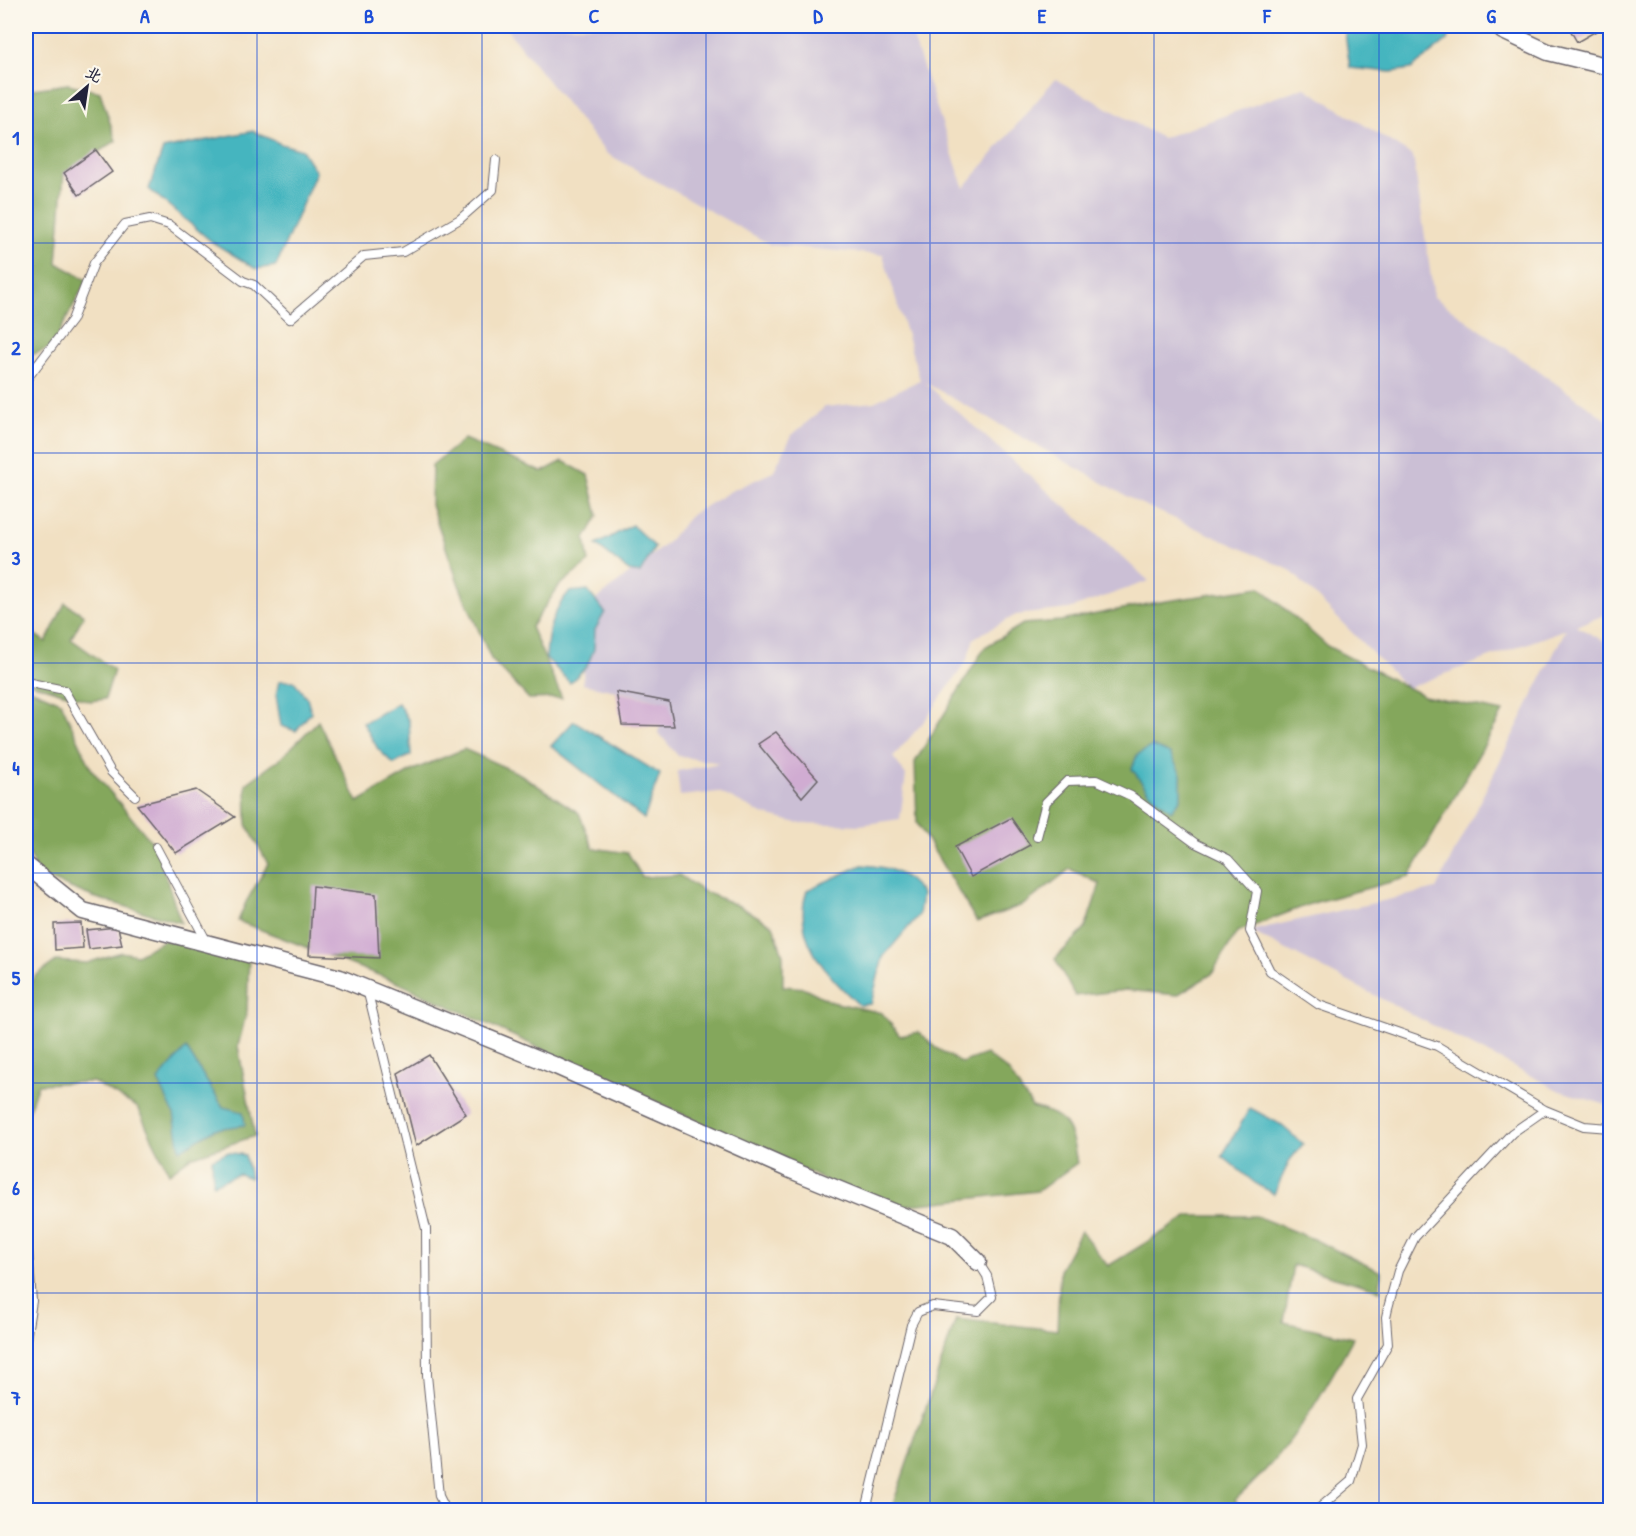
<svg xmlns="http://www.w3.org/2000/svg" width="1636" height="1536" viewBox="0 0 1636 1536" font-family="'Patrick Hand','LXGW WenKai TC',sans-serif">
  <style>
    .industrial { fill: #cbbfd5 }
    .forest { fill: #84a75c; stroke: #53644c; stroke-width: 1.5 }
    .water { fill: #45b5bf; stroke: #346c7d; stroke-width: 1.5 }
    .building { fill: #d0acd2 }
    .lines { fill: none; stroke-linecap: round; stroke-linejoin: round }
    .lane-casing { stroke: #6a646a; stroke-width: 10 }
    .street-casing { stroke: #6a646a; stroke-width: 19 }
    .lane { stroke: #fff; stroke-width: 8 }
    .street { stroke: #fff; stroke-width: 16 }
    .grid { fill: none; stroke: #1d4ed8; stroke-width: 1.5; stroke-opacity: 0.55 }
    .neatline { fill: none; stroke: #1d4ed8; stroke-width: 2 }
    .grid-label { font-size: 20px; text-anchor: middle; font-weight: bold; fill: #1d4ed8 }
  </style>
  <rect width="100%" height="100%" fill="#fbf7ec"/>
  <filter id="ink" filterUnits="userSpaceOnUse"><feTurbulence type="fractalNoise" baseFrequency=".0167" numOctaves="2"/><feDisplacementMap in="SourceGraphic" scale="12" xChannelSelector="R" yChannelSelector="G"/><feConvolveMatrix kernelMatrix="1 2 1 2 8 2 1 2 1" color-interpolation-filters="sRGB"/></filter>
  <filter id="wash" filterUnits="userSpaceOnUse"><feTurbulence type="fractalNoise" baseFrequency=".008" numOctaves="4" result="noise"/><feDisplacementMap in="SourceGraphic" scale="24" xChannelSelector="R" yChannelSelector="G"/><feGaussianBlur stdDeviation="1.35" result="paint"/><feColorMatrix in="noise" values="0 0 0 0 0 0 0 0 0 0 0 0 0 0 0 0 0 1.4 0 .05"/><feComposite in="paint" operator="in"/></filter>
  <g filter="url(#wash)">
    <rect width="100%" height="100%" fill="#f1e0c2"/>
    <path class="industrial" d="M504 26H909L964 188 1055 79 1162 138 1304 87 1413 156 1434 297 1610 422V613L1576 626 1610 644V1106L1560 1091 1250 931 1436 889 1566 629 1407 688 1290 570 1135 501 924 382 1149 581 1069 609 1016 615 974 638 966 662 926 719 893 757 906 775 900 819 860 825 797 823 762 814 719 792 680 796 677 771 720 763 678 756 658 732 669 702 582 684 596 600 666 544 691 515 731 491 773 472 792 435 825 407 874 402 920 380 883 255 771 245 606 153Z"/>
    <path class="forest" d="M68 84 100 92 116 141 64 173 57 263 87 280 51 348 28 356 26 354V90Z
      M464 439 542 472 563 461 588 475 598 516 585 539 589 562 559 586 531 627 562 698 529 699 491 659 459 585 431 505 432 465Z
      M1260 587 1327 646 1424 696 1503 712 1409 877 1313 903 1237 932 1212 974 1177 995 1126 990 1075 996 1055 959 1085 929 1100 884 1070 869 1025 904 977 922 917 823 915 762 985 647 1023 624 1061 621 1153 603Z
      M65 603 84 615 71 639 114 670 105 699 90 701 26 682V629L46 642Z
      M26 687 61 702 92 770 156 847 181 923 93 897 38 875 26 847Z
      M318 721 358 802 413 770 464 749 520 774 579 813 593 848 628 853 642 877 679 875 703 891 739 906 773 925 783 955V986L805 988 832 1002 882 1013 900 1036 919 1032 936 1048 961 1063 986 1054 1009 1072 1032 1107C1068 1115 1071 1129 1077 1163L1038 1191 885 1208 399 983 238 921 246 902 268 864 247 825 246 784 281 758Z
      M164 940 249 955 247 1011 238 1046 255 1136 191 1157 169 1173 137 1107 93 1082 38 1084 26 1118V989L34 977 56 961 87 963 121 952 137 955Z
      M1189 1216H1256L1313 1239 1381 1272 1380 1290 1293 1265 1284 1322 1353 1338C1320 1399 1288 1454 1235 1500L1244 1510H891L956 1319 1057 1330 1060 1269 1081 1231 1108 1266Z"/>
    <path class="water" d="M1344 26H1452L1447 40 1411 69 1391 72 1350 68Z
      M253 131 281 144 302 150 316 172 276 266 256 269 212 242 149 189 163 149Z
      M632 525 655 547 640 573 629 571 596 545Z
      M587 590 605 612 595 630 594 649 587 666 570 683 546 658C547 633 552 611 569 592Z
      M279 681H294L307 698 311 712 296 731 281 726 276 695Z
      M398 703 409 721 411 755 394 764 378 749 363 723Z
      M574 721 660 774 644 819 551 746Z
      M1152 746 1170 754 1181 774V798L1171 811 1148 791 1132 769 1137 755Z
      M862 865C890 867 904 871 922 894L919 915 883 957 871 1004 859 1005C826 973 791 939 807 890Z
      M186 1048 223 1107 243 1112 245 1125 215 1129 180 1150 174 1114 158 1080Z
      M1250 1108 1280 1124 1303 1144 1290 1160 1274 1194 1255 1183 1222 1156Z
      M227 1152 245 1155 250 1178 239 1174 213 1184 212 1159Z"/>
    <g id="blocks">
      <path class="building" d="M1568 26H1605L1577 42Z
        M96 150 112 172 79 195 64 173Z
        M616 692 669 702 674 726 622 725Z
        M776 732 818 779 802 797 758 744Z
        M196 790 235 817 176 853 137 805Z
        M1011 818 1030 845 971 877 955 847Z
        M313 886 376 894 379 958 309 955Z
        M81 923 83 948 55 950 54 924Z
        M118 927 122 945 89 949 86 930Z
        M429 1055 466 1114 416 1146 398 1073Z"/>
    </g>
  </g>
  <g filter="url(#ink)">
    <use href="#blocks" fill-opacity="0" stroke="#6a646a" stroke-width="1.5"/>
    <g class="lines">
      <defs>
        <path id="lane" d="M26 380 72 320 94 263 125 224 150 219 169 225 243 281 254 285 290 319 364 256 403 252 460 219 493 190 496 160
          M26 682 64 690 111 772 135 796
          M1037 837 1046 802 1067 781 1096 780 1131 796 1195 843 1228 859 1257 891 1250 931 1270 971 1319 1005 1437 1046 1545 1110
          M156 847 207 942
          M367 989 426 1229 427 1375 439 1496 446 1510
          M26 1225 32 1301 26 1340
          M866 1510 911 1325 918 1312 933 1306 978 1311 992 1297 987 1276 978 1262
          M1317 1510 1351 1481 1362 1444 1357 1399 1388 1344 1386 1317 1388 1308 1398 1271 1415 1237 1512 1133 1545 1110 1584 1126 1610 1128"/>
        <path id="street" d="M1498 26 1503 31 1548 52 1610 67
          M26 865 83 911 340 978 556 1066 786 1168 952 1236 978 1262"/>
      </defs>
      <use href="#lane" class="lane-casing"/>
      <use href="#street" class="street-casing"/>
      <use href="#lane" class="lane"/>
      <use href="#street" class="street"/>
    </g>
  </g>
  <path class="grid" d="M257 26V1510M482 26V1510M706 26V1510M930 26V1510M1154 26V1510M1379 26V1510M26 243H1610M26 453H1610M26 663H1610M26 873H1610M26 1083H1610M26 1293H1610"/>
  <rect width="1636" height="1536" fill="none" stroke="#fbf7ec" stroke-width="66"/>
  <g transform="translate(87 87) rotate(29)" stroke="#fbf7ec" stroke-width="4.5" paint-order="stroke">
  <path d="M0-4.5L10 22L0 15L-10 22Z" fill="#22223b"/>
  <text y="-9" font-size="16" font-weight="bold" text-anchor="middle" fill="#22223b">北</text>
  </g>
  <rect x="33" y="33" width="1570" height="1470" class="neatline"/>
  <g class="grid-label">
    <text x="145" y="23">A</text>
    <text x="369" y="23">B</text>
    <text x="594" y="23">C</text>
    <text x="818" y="23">D</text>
    <text x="1042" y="23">E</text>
    <text x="1267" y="23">F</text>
    <text x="1491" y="23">G</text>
    <text x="16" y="145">1</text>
    <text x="16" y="355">2</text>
    <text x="16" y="565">3</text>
    <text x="16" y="775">4</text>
    <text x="16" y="985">5</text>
    <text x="16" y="1195">6</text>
    <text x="16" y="1405">7</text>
  </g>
</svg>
